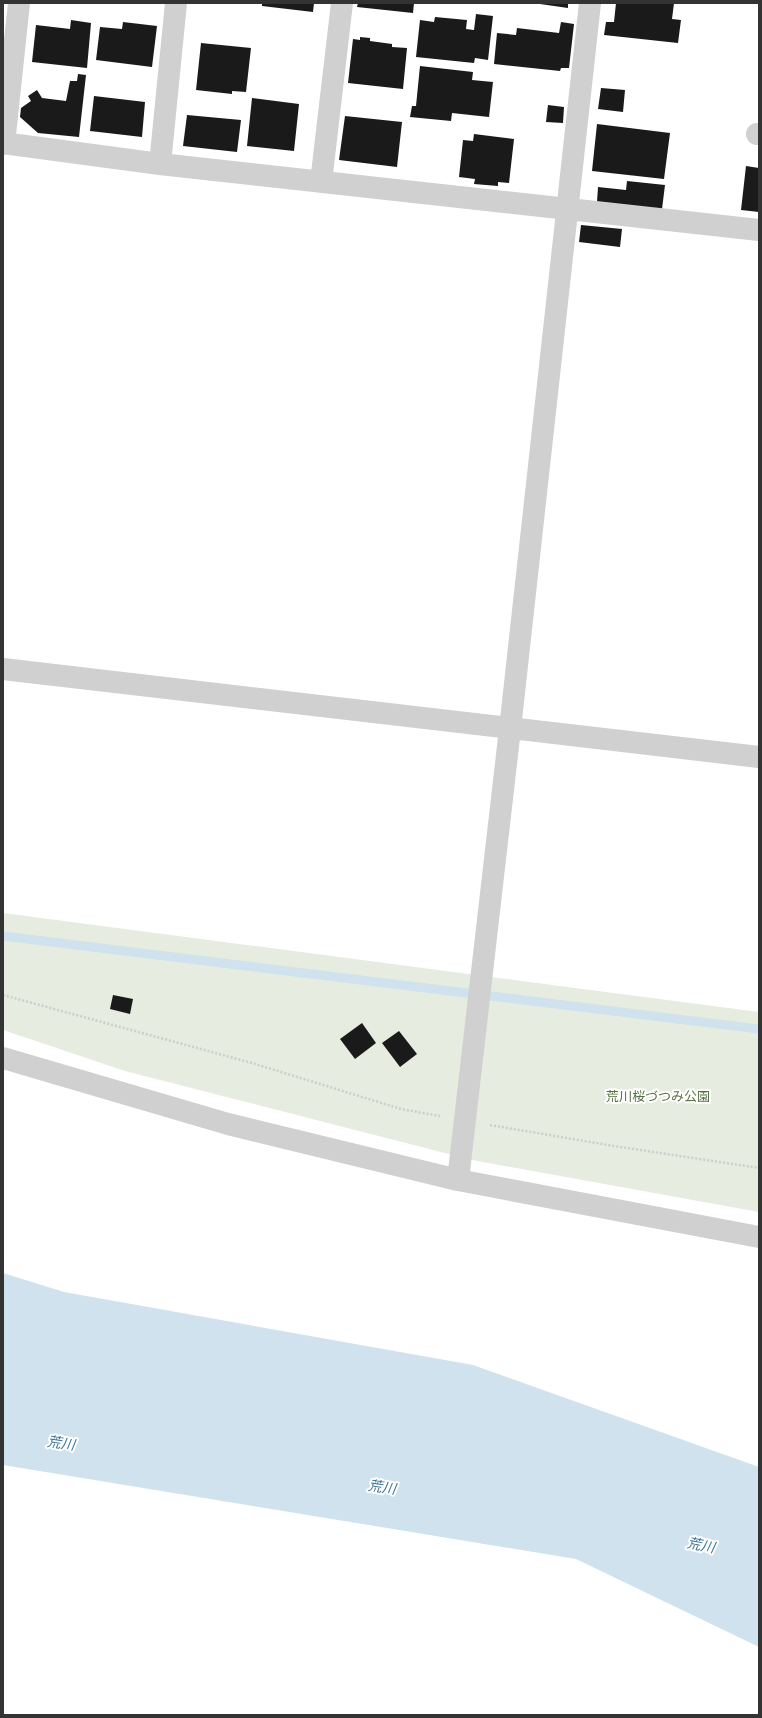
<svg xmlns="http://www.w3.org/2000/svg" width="762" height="1718" viewBox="0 0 762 1718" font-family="Karla,'Noto Sans JP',sans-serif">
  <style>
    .green { fill: #e6ecdf }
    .water { fill: #cfe2ee }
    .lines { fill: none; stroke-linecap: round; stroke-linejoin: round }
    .stream { stroke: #cfe2ee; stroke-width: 9 }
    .building { fill: #1a1a1a }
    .path { stroke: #cdcdcd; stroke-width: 2.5; stroke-dasharray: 2 2; stroke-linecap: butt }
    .street { stroke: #d0d0d0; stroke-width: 22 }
    .labels { text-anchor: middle; stroke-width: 4; stroke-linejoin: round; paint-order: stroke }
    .park-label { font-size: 13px; fill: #56703f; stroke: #fff }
    .water-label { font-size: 14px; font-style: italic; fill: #3f7597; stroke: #fff }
  </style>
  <rect width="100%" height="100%" fill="#fff"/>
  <path class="green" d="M3 913 759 1012V1212L472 1160 125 1071 3 1030Z"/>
  <path class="water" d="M3 1273 64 1292 473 1365 759 1467V1647L576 1559 3 1465Z"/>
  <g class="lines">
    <path class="stream" d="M3 936 759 1029"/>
  </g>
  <path class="building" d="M262 3H314L313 12 262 6Z
    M358 3H414L413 13 357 7Z
    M533 3H568V8Z
    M616 3H674L672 19 681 20 678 43 604 35 606 22H614Z
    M476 14 493 16 488 60 475 58 474 63 416 57 420 20 434 22 435 17 467 20 466 29 474 30Z
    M71 20 91 23 87 68 32 62 36 25 70 29Z
    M123 22 157 26 152 67 96 60 100 27 122 29Z
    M561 22 574 24 569 68H561L560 71 494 64 497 33 516 35 517 28 559 33Z
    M360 37 370 38V41L392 44V47L407 48 403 89 348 83 353 39 360 40Z
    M201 43 251 48 246 92 232 91V94L196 90Z
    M420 66 473 72 472 80 493 82 489 117 452 113 451 121 410 117 412 106H416Z
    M78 74 86 75 79 137 38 133 20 117 21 108 31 101 28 96 37 90 42 98 66 101 70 81H77Z
    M601 88 625 90 623 112 598 109Z
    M94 96 145 102 142 137 90 131Z
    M252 98 299 104 294 151 247 146Z
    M548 105 564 107 563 123 546 122Z
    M187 115 241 120 237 152 183 146Z
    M345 116 402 122 397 167 339 160Z
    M597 124 670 133 664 179 592 171Z
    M474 134 514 139 509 183 498 182V186L474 184 475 179 459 177 463 140 473 141Z
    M746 166 759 168V212L741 210Z
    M627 181 665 185 662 209 597 202 598 187 626 190Z
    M581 225 622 229 620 247 579 242Z
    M113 995 133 999 130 1014 110 1009Z
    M362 1023 376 1043 355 1059 340 1039Z
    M399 1031 417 1054 400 1067 382 1043Z"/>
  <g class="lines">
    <path class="path" d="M3 995 252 1063 401 1109 440 1116
      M490 1125 614 1146 759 1168"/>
    <path class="street" d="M757 134H759
      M3 143 160 164 759 230
      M4 144 19 3
      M160 164 176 3
      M321 182 342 3
      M3 669 759 757
      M3 1058 228 1124 458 1180 759 1237
      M458 1180 510 729 590 3"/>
  </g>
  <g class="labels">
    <g class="park-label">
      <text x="658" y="1101">荒川桜づつみ公園</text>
    </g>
    <g class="water-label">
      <text transform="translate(61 1443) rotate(8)" y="5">荒川</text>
      <text transform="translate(382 1487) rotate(8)" y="5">荒川</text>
      <text transform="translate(701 1545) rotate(11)" y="5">荒川</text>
    </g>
  </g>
  <rect width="762" height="1718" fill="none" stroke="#333333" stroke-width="8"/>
</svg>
